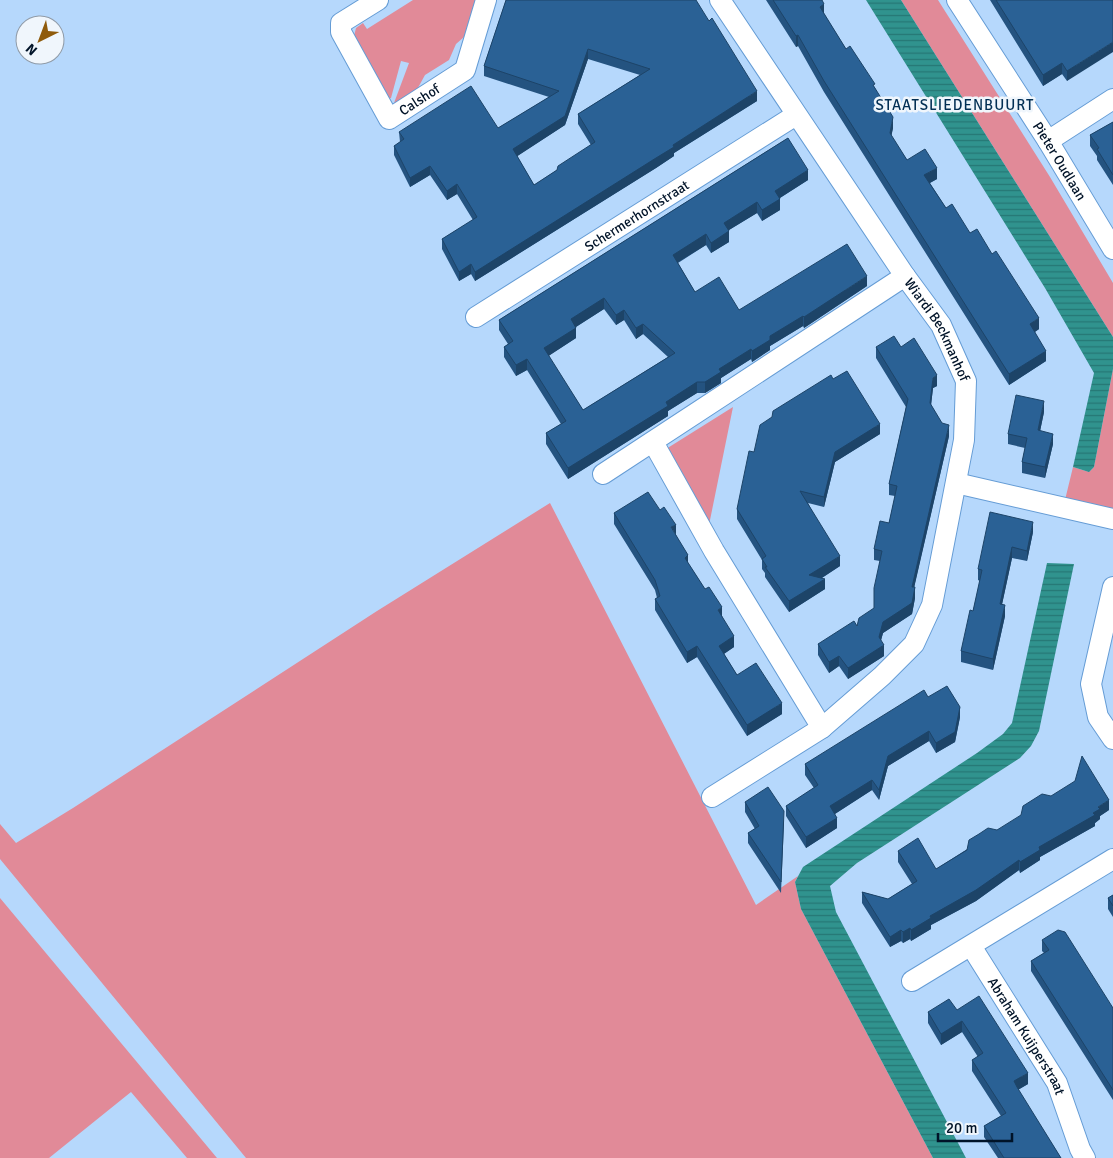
<svg xmlns="http://www.w3.org/2000/svg" width="1113" height="1158" viewBox="0 0 1113 1158" font-family="Signika,sans-serif">
  <style>
    .green { fill: #e18a98 }
    .water { fill: url(#water-rules) }
    .lines { fill: none; stroke-linecap: round; stroke-linejoin: round }
    .street-casing { stroke: #659cd5; stroke-width: 22 }
    .street { stroke: #fff; stroke-width: 20 }
    .wall { fill: #245380; fill-rule: evenodd }
    .shaded-wall { fill: #1d4468 }
    .building { fill: #2a6195; stroke: #1d4468; fill-rule: evenodd }
    .labels { text-anchor: middle; stroke-width: 5; stroke-linejoin: round; paint-order: stroke }
    .street-label { font-size: 14px; fill: #001328; stroke: #f0f6fc }
    .neighbourhood-label { font-size: 15px; letter-spacing: 1px; fill: #022f54; stroke: #f0f6fc }
  </style>
  <defs>
    <pattern id="water-rules" width="6" height="5" patternUnits="userSpaceOnUse" patternTransform="scale(1.25)"><rect width="6" height="5" fill="#30938e"/><path d="M0 2.5h6" fill="none" stroke="#267774"/></pattern>
  </defs>
  <rect width="100%" height="100%" fill="#b6d8fc"/>
  <path class="green" d="M413 0H478L464 37 456 44 449 60 425 75 414 95 394 103 409 63 401 61 391 98 387 99 354 36 356 28 363 23 367 29Z
    M901 0H938L1050 177 1113 283V337Z
    M1113 369V510L1065 500 1073 467 1089 472 1094 467Z
    M733 407 709 525 666 449Z
    M550 503 756 905 798 876 795 882 801 909 933 1158H246L0 859V824L16 843 73 808 377 611Z
    M0 898 217 1158H187L131 1092 49 1158H0Z"/>
  <path class="water" d="M866 0H901L1113 337V369L1094 467 1089 472 1073 467 1094 373 1045 288Z
    M1047 563 1074 564 1039 731 1031 746 1020 758 857 863 830 886 836 912 966 1158H933L801 909 795 882 803 867 977 753 1003 734 1012 723Z"/>
  <g class="lines">
    <defs>
      <g id="street">
        <path id="s1" d="M378 0 341 23V32L389 119 465 70 486 0"/>
        <path d="M720 0 905 276"/>
        <path id="s2" d="M957 0 1048 141 1113 249"/>
        <path d="M1048 141 1113 99"/>
        <path id="s3" d="M476 317 796 115"/>
        <path d="M653 442 714 551 822 728"/>
        <path id="s4" d="M603 474 905 276 941 325 966 381 964 440 932 605 914 644 882 676 822 728 712 797"/>
        <path d="M956 483 1113 519"/>
        <path d="M1113 587 1091 684 1098 717 1113 739"/>
        <path id="s5" d="M971 946 1057 1083 1080 1149 1085 1158"/>
        <path d="M912 981 1113 859"/>
      </g>
    </defs>
    <use href="#street" class="street-casing"/>
    <use href="#street" class="street"/>
  </g>
  <path class="wall" d="M506 0 757 101 674 153V156L656 168 475 281 471 274 459 281 442 249V239L473 220 457 194 447 200 430 175 410 187 394 155V146L400 142 399 132 498 128 549 97 484 76V66ZM588 59 640 75 578 114V124L591 145 557 170 534 185 517 156 565 125Z
    M766 0H822L824 14 846 49 875 88 893 128 891 136 907 160 937 179 930 183 946 208 970 233 1039 329 1035 332 1046 361 1009 385 824 92 798 46 796 47Z
    M990 0H1113L1067 81 1062 74 1043 86Z
    M1113 122V185L1097 160V156L1090 146V135Z
    M788 138 808 180 780 198V210L762 221 757 213 729 230V242L711 253 706 245 678 263 695 292 739 310 867 286 804 328 803 326 770 346V350L752 362 751 359 721 378V383L705 393H697L668 411V416L568 479 546 444V433L561 424 527 370 516 376 504 357V347L508 344 499 330V320ZM604 309 616 325 624 320 636 339 643 334 668 357 583 410 548 356 576 338V327Z
    M876 347H901L937 386 933 388 931 405 949 436 914 587 915 598 912 614 883 633 881 640 884 656 848 679 839 666 829 673 818 655V644L857 626 874 609 880 561 874 560V549L889 523 895 496 889 495V484L906 407 876 358Z
    M833 379 880 434 835 462 824 507 808 503 840 566 822 578 825 589 789 612 765 577V573L762 569V560L737 519V509L754 452Z
    M1044 412 1040 431 1053 444 1045 478 1022 473V462L1025 448 1008 444V434Z
    M614 513 676 535 688 563 722 616 734 647 724 654 737 675 782 714 747 736 697 657 687 663 655 610V599L657 598 655 590 614 524Z
    M1033 532 1027 561 1012 558 1002 604 1005 616 993 670 961 662V651L973 611 980 581 978 580V569Z
    M928 697 960 717 955 742 936 753 929 741 888 766 879 800 872 790 835 814 837 828 806 848 786 816V806L814 788 805 775V764Z
    M745 802 784 822 781 893 748 843V833L755 829 745 812Z
    M1109 810 1100 816V819L1095 823V826L1040 857V860L1020 873 1019 870 976 901 931 925V929L911 941 910 939 903 943 901 941 890 947 862 903V892L888 899 912 884 898 862V851L936 869 997 830Z
    M1113 895V917L1108 909V898Z
    M1042 940 1113 1008V1100L1031 971V961L1044 953 1042 951Z
    M957 1010 1028 1084 1018 1090 1061 1158H998L984 1137V1126L1001 1116 972 1071V1060L978 1057 962 1032 941 1045 928 1023V1012Z"/>
  <path class="shaded-wall" d="M824 4V15L820 7Z
    M798 35V46L796 47V36Z
    M1113 42V52L1067 81V71Z
    M588 49V59L565 125 513 159V149L565 116Z
    M1062 63V74L1043 86V75Z
    M757 91V101L674 153V156L656 168 475 281V272L673 145Z
    M893 117V128L890 143V133Z
    M430 166V175L410 187V178Z
    M937 168V179L924 186V175Z
    M808 170V180L775 201V191Z
    M457 184V194L447 200V191Z
    M780 199V210L762 221V210Z
    M757 202V213L724 233V223Z
    M729 231V242L711 253V243Z
    M706 234V245L673 265V255Z
    M471 264V274L459 281V272Z
    M867 276V286L804 328V317Z
    M604 298V309L571 330V319Z
    M624 310V320L616 325V315Z
    M803 316V326L770 346V350L752 362V351L770 336Z
    M1039 318V329L1030 335V324Z
    M643 324V334L636 339V328Z
    M576 328V338L544 359V348Z
    M751 349V359L721 378V383L705 393V382L719 369Z
    M1046 351V361L1009 385V374Z
    M527 359V370L516 376V365Z
    M937 375V386L933 388 930 414V403L933 378Z
    M697 382V393L668 411V416L568 479V468L666 402Z
    M1044 401V412L1038 441V430Z
    M880 424V434L835 462 824 507V497L835 452Z
    M949 425V436L912 597V587Z
    M1053 434V444L1045 478V467Z
    M1033 522V532L1027 561V551Z
    M676 525V535L671 527Z
    M1012 547V558L1000 614V604Z
    M688 555V566L685 558Z
    M840 556V566L809 586V575Z
    M825 579V589L789 612V601Z
    M915 587V598L912 614 883 633 879 648V637L883 622Z
    M1005 605V616L993 670V659Z
    M722 607V618L718 610Z
    M734 636V647L719 657V646Z
    M884 645V656L848 679V668Z
    M697 646V657L687 663V652Z
    M839 656V666L829 673V662Z
    M782 703V714L747 736V725Z
    M960 707V717L955 742 936 753V743Z
    M929 731V741L888 766 879 800V790L888 756Z
    M872 780V790L830 817V806Z
    M1109 800V810L1100 816V819L1095 823V826L1040 857V860L1020 873V862L1039 847 1093 813 1098 807Z
    M837 818V828L806 848V837Z
    M1019 860V870L976 901 931 925V929L911 941V930L930 916Z
    M910 928V939L903 943V932Z
    M901 930V941L890 947V937Z
    M962 1021V1032L941 1045V1034Z
    M1028 1073V1084L1014 1092V1081Z"/>
  <path class="building" d="M506 0H696L709 21 712 18 757 91 673 145 674 147 656 158 475 272 471 264 459 272 442 239 477 217 457 184 447 191 430 166 410 178 394 146 404 139 399 132 471 86 498 128 559 91 484 66ZM588 49 650 69 578 114 595 142 558 166 557 170 534 185 513 149 565 116Z
    M773 0H822L824 4 820 7 846 49 850 46 875 84 873 85 893 117 890 133 907 160 925 149 937 168 924 175 946 208 952 204 970 233 977 229 992 254 996 251 1039 318 1030 324 1046 351 1009 374 824 81 798 35 796 36Z
    M996 0H1113V42L1067 71 1062 63 1043 75Z
    M1113 122V175L1097 149 1099 148 1090 135Z
    M788 138 808 170 775 191 780 199 762 210 757 202 724 223 729 231 711 243 706 234 673 255 695 292 719 277 739 310 847 244 867 276 804 317 803 316 770 336V340L752 351 751 349 719 369 721 372 705 382H697L666 402 668 406 568 468 546 433 566 421 527 359 516 365 504 347 513 341 499 320ZM604 298 616 315 624 310 636 328 643 324 675 353 583 410 544 348 576 328 571 319Z
    M894 336 901 347 914 338 937 375 933 378 930 403 942 423 949 425 912 587H915L912 603 883 622 879 637 884 645 848 668 839 656 829 662 818 644 854 621 857 626 859 618 874 608V588L882 551 874 549 880 521 889 523 897 486 889 484 908 399 876 347Z
    M847 371 880 424 835 452 824 497 800 491 840 556 809 575 825 579 789 601 765 567H767L762 559 766 556 737 509 749 451 754 452 760 425 772 417 773 411 831 375 833 379Z
    M1016 395 1044 401 1038 430 1053 434 1045 467 1022 462 1027 438 1008 434Z
    M648 492 660 510 664 507 676 525 671 527 688 555 685 558 705 589 709 587 722 607 718 610 734 636 719 646 737 675 756 663 782 703 747 725 697 646 687 652 655 599 660 596 655 580 614 513Z
    M990 512 1033 522 1027 551 1012 547 1000 604 1005 605 993 659 961 651 970 610 973 611 982 570 978 569Z
    M947 686 960 707 955 732 936 743 929 731 888 756 879 790 872 780 830 806 837 818 806 837 786 806 818 785 805 764 924 690 928 697Z
    M1082 756 1109 800 1098 807 1100 809 1093 813 1095 815 1039 847 1040 850 1020 862 1019 860 976 890 930 916 931 918 911 930 910 928 903 932 901 930 890 937 862 892 888 899 917 881 898 851 918 838 936 869 967 850 969 840 979 834 988 828 997 830 1021 815 1023 806 1042 794 1051 796 1075 781Z
    M768 787 784 811 781 882 748 833 759 826 745 802Z
    M1113 895V906L1108 898Z
    M1058 930 1065 932 1113 1008V1090L1031 961 1049 950 1042 940Z
    M979 996 1028 1073 1014 1081 1017 1087 1061 1158H1004L984 1126 1006 1113 972 1060 983 1053 962 1021 941 1034 928 1012 949 999 957 1010Z"/>
  <g class="labels">
    <g class="street-label">
      <text dy="5" stroke="none"><textPath href="#s1" startOffset="188">Calshof</textPath></text>
      <text dy="5" stroke="none"><textPath href="#s2" startOffset="191">Pieter Oudlaan</textPath></text>
      <text dy="5" stroke="none"><textPath href="#s3" startOffset="190">Schermerhornstraat</textPath></text>
      <text dy="5" stroke="none"><textPath href="#s4" startOffset="424">Wiardi Beckmanhof</textPath></text>
      <text dy="5" stroke="none"><textPath href="#s5" startOffset="106">Abraham Kuijperstraat</textPath></text>
    </g>
    <g class="neighbourhood-label">
      <text x="955" y="110">STAATSLIEDENBUURT</text>
    </g>
  </g>
  <g transform="translate(40 40) rotate(222)"><circle r="24" fill="#f0f6fc" stroke="#909ba7"/>
  <path d="M0-4L9 19L0 12L-9 19Z" fill="#8f5b0c"/>
  <text y="-8" font-size="14" font-weight="bold" text-anchor="middle" fill="#001328">N</text>
  </g>
  <path d="M938 1133v8h74v-8" fill="none" stroke="#001328" stroke-width="2.5"/>
  <text x="946" y="1133" font-size="15" fill="#001328" stroke="#f0f6fc" stroke-width="4" paint-order="stroke">20 m</text>
</svg>
